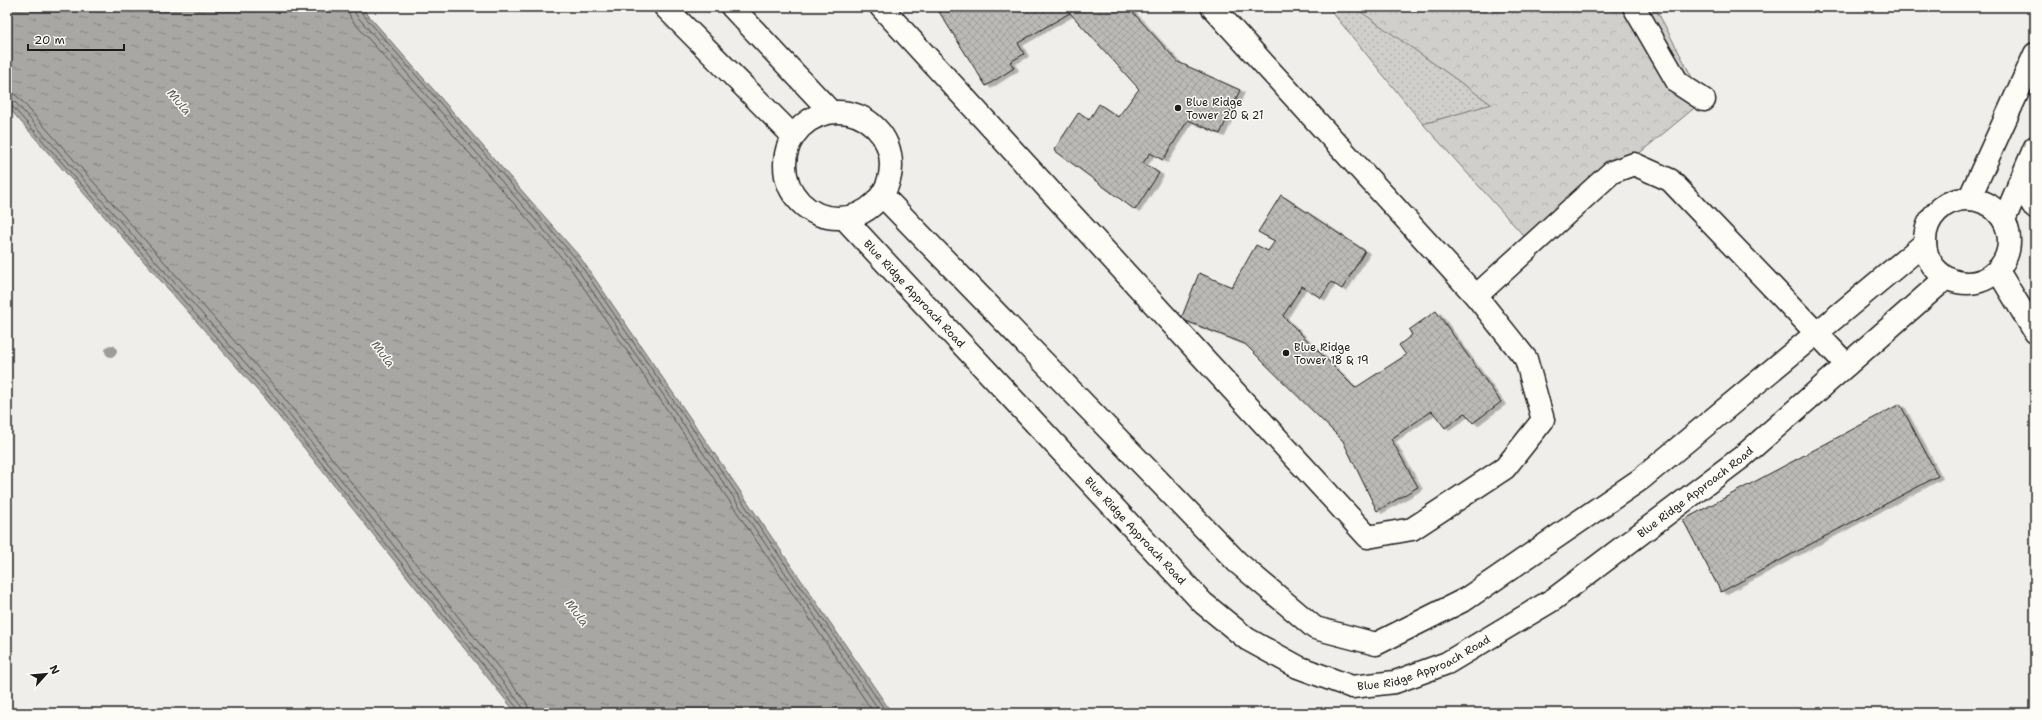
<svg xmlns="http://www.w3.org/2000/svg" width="2042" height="720" viewBox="0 0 2042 720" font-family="'Shantell Sans',sans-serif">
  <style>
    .grass { fill: url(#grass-dots); stroke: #767674 }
    .park { fill: url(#park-crowns); stroke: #767674 }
    .water { fill: url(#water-ripples); stroke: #706f6d }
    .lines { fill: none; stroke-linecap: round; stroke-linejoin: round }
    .shore { stroke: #545452; stroke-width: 1 }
    .building { fill: url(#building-cross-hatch); stroke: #1c1c1c; filter: url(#shadow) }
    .minor-casing { stroke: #1c1c1c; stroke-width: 25 }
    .minor { stroke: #fdfcf7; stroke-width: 22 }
    .tree { fill: #9e9d9b }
    .poi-dot { fill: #1c1c1c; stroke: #fdfcf7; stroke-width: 1.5 }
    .labels { text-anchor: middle; stroke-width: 3; stroke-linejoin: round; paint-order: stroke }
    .poi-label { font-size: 11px; fill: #1c1c1c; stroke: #fdfcf7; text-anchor: start }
    .street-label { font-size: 11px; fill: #1c1c1c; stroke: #fdfcf7 }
    .water-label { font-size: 12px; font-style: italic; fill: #5b5b59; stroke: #fdfcf7 }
  </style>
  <defs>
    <pattern id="grass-dots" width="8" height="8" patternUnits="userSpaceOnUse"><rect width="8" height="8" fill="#d0cfcc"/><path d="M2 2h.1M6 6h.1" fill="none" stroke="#b2b1af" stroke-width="1.8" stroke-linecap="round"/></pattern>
    <pattern id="park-crowns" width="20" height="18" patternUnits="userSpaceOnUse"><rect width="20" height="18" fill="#d0cfcc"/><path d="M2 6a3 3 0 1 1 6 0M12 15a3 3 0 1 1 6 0" fill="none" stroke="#b2b1af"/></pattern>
    <pattern id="water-ripples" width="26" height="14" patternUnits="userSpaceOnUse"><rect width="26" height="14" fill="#a8a7a3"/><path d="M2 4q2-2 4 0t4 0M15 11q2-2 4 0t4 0" fill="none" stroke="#888784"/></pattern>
    <pattern id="building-cross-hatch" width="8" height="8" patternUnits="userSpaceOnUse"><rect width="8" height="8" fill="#bbbab6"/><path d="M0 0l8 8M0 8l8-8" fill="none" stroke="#a09f9c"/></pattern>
    <filter id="shadow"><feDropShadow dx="4.5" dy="2.5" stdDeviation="0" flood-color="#0004"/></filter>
  </defs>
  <rect width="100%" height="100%" fill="#f0eeea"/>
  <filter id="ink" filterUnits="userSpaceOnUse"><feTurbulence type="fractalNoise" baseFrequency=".025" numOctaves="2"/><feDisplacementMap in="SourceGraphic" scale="8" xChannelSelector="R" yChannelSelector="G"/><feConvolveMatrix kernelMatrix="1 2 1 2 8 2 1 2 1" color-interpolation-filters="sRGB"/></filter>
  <g filter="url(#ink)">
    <path class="grass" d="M1328 7H1530L1491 105 1423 124Z"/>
    <path class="park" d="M1354 7H1655L1704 100 1562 217 1532 245 1423 124 1491 104Z"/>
    <path class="water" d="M7 7H361L580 257 892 713H516L264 398 7 106Z"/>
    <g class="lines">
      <path class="shore" d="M347 7 351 19 569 266 874 713
        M353 7 356 15 573 263 881 713
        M358 7 360 11 577 260 887 713
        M7 93 14 94 20 99 276 388 526 702 530 713
        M7 99 16 103 271 392 522 706 524 713
        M7 104 12 106 267 395 518 709 519 713"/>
    </g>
    <path class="building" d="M936 7H1128L1178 62 1240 90 1220 134 1188 120 1163 160 1150 153 1143 163 1159 173 1135 210 1054 150 1079 112 1089 120 1099 104 1118 117 1139 89 1070 13 1018 43 1024 54 1010 62 1014 68 986 86Z
      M1281 195 1365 251 1342 289 1331 282 1321 298 1302 286 1283 316 1355 388 1406 355 1399 345 1412 335 1409 330 1436 311 1501 402 1473 423 1465 413 1445 428 1432 411 1391 439 1418 487 1377 511 1343 441 1245 344 1181 319 1199 273 1232 287 1256 245 1268 251 1275 241 1258 232Z
      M1900 404 1938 476 1721 592 1683 520Z"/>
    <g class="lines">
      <defs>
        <g id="minor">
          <path d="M665 7 793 136"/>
          <path d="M732 7 831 112"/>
          <path d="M881 7 1368 537 1412 529 1505 468 1543 420 1526 359 1476 296 1212 7"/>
          <path d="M1634 7 1678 83 1704 100"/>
          <circle cx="838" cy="165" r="53"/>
          <path d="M2019 183 2035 208"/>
          <path d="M882 195 1237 562 1315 628 1376 644 1466 599 1641 479 1925 243"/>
          <circle cx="1967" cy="241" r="42"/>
          <path d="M1969 199 2035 54"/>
          <path id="s1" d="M845 219 1203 603 1247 639 1298 667 1352 687 1395 682 1447 663 1554 599 1742 457 1946 278"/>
          <path d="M2004 220 2035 147"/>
          <path d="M1998 271 2035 332"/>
          <path d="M1476 296 1612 172 1634 164 1670 180 1847 365"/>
        </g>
      </defs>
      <use href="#minor" class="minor-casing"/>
      <use href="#minor" class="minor"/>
    </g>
    <circle class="tree" cx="111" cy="351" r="6"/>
  </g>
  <g class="poi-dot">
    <circle cx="1178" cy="108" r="4"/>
    <circle cx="1286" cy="353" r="4"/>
  </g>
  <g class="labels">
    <g class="poi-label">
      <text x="1186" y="106">Blue Ridge<tspan x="1186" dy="13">Tower 20 &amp; 21</tspan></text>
      <text x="1294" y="351">Blue Ridge<tspan x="1294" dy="13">Tower 18 &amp; 19</tspan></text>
    </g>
    <g class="street-label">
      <text dy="4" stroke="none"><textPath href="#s1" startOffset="102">Blue Ridge Approach Road</textPath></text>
      <text dy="4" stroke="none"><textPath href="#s1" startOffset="1098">Blue Ridge Approach Road</textPath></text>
      <text dy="4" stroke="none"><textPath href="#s1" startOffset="426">Blue Ridge Approach Road</textPath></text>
      <text dy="4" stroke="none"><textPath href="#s1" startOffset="774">Blue Ridge Approach Road</textPath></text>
    </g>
    <g class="water-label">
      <text transform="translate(179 102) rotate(50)" y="4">Mula</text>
      <text transform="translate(383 354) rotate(53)" y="4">Mula</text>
      <text transform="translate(577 613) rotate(53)" y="4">Mula</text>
    </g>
  </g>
  <rect width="2042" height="720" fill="none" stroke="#fdfcf7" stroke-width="24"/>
  <rect x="12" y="12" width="2018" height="696" fill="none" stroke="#1c1c1c" stroke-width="1.5" filter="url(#ink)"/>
  <g transform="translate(46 674) rotate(63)" stroke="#fdfcf7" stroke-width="3" paint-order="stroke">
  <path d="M0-3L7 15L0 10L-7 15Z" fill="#1c1c1c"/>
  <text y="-6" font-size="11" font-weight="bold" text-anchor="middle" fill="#1c1c1c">N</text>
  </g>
  <path d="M28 44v6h96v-6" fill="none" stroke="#1c1c1c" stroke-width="2"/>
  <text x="34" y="44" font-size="12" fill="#1c1c1c" stroke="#fdfcf7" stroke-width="3" paint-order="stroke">20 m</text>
</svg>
